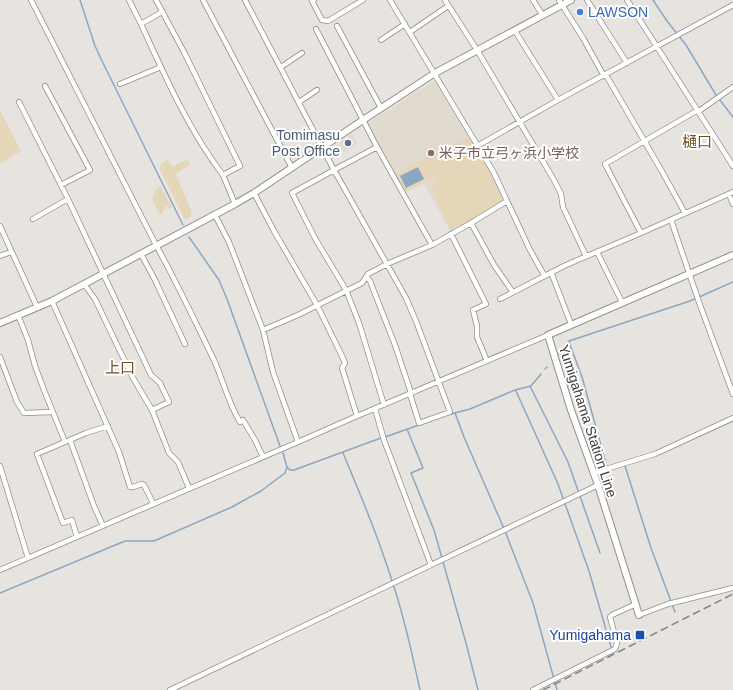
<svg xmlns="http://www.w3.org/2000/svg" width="733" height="690" viewBox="0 0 733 690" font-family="Arial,'Noto Sans JP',sans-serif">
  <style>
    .built { fill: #e1dbcf }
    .green { fill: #e5d6b9 }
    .water { fill: #8ca7c2 }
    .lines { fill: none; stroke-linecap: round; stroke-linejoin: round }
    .stream { stroke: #8ca7c2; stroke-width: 1.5 }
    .street-casing { stroke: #908e89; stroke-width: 6 }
    .secondary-casing { stroke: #908e89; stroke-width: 8 }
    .street { stroke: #fff; stroke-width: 4.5 }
    .secondary { stroke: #fff; stroke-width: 6 }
    .rail { stroke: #858380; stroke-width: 1.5; stroke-dasharray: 8 4; stroke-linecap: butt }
    .shop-dot { fill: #3f7fe0; stroke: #fff; stroke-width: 1.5 }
    .service-dot { fill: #5c6f8a; stroke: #fff; stroke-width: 1.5 }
    .education-dot { fill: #8d6e63; stroke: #fff; stroke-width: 1.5 }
    .transit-dot { fill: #1a4fb4; stroke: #fff; stroke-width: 1.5 }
    .labels { text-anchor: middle; stroke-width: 4; stroke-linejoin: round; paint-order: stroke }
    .shop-label { font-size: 14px; fill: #366cbe; stroke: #fff; text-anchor: start }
    .service-label { font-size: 14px; fill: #4e5e75; stroke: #fff; text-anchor: end }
    .education-label { font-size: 14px; fill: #785e54; stroke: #fff; text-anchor: start }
    .street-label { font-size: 14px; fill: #3c3b39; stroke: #fff }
    .transit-label { font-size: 14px; fill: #164399; stroke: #fff; text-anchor: end }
    .neighbourhood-label { font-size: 15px; fill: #734f1e; stroke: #fff }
  </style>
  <rect width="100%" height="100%" fill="#e7e4e0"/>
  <path class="built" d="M436 80 487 163 504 197 502 203 451 233 424 184 404 193 366 124Z
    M352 134 358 144 344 152 339 143Z"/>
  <path class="green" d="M0 110 21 151 0 164Z
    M469 137 482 157 503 197 501 203 451 231 430 186 438 181 436 176 405 191 396 174 427 157Z
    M167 160 173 167 181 162 187 160 190 163V165L178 172 176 175 192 212 191 216 187 219 184 218 160 170V165Z
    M160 185 172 207 170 209 166 206 162 214H159L152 199 155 191Z"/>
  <path class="water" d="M418 167 424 179 406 188 400 176Z"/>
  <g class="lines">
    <path class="stream" d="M80 0 95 46 104 65 183 225
      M653 0 667 21 686 45 716 95 733 117
      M189 237 219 280 227 299 280 446
      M569 342 582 377 607 467
      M556 356 569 341 690 301 733 282
      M545 369 547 367
      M530 386 568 462 600 553
      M516 391 558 484 589 571 611 647
      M455 413 464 437 505 531 533 603 557 690
      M451 414 470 409 515 390 531 386 541 374
      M407 429 423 468 411 473 434 530 466 643 478 690
      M385 437 419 425
      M664 452 733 421
      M343 453C361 496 379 539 393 584 405 619 412 654 420 690
      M625 466 651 548 675 612
      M287 467 290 470H294L381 438
      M0 593 125 541H154L232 507 261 491 285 473 287 467 283 453"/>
    <defs>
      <path id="street" d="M31 0 156 245C177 283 195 321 214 360 223 380 228 402 240 422L243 420 255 440 263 457
        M129 0 141 24
        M156 0 185 54 240 166 223 175 235 204
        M203 0 292 168
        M245 0 334 170 377 147 432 245
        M314 0 312 1 322 20 328 21 363 0
        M390 0 494 173 530 250 544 275
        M445 0 477 50 554 180 561 194 563 207 586 256
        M533 0 543 16
        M559 0 583 38 604 76
        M587 0 627 63
        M627 0 733 166
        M162 12 141 24C164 74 189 131 223 175
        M337 26 381 108
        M316 29 377 147
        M515 31 558 100
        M410 32 448 6
        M381 40 405 24
        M281 67 302 53
        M606 75 660 168 685 213
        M120 84 161 67
        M45 86 90 170 61 185
        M19 102 68 199 151 375 160 383 169 402 152 410 169 453 178 462 189 488
        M299 102 317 90
        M699 111 733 87
        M479 145 558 100 733 5
        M254 193 274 231 317 305 342 356 345 363 342 368 357 416
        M729 194 733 204
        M215 215 229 242 263 330 298 315 362 283 368 274 387 264 432 245 471 223 507 201
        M33 219 68 199
        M671 220 700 305 733 394
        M471 223 494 265 512 291
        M0 226 37 307
        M641 233 605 164 698 110
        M451 234 486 304 473 310 477 326V337L487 361
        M597 252 622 302
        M141 254 155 280 185 344
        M0 256 11 252
        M551 272 571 324
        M367 277 370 281 395 345 411 393
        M84 284 95 299 133 378 152 410
        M500 299 566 265 641 233 733 192
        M52 301 119 452 130 487H133L142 484 144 485 153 503
        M18 315 28 340 35 366 44 390 65 442 86 433 108 426
        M263 330 273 372 298 442
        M0 357 17 402 24 413 52 412
        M384 405 359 323 346 290 316 240 292 193 334 170 406 298 416 321 450 412 419 423 410 394
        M375 409 384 440 431 565
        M70 440 94 506 103 526
        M65 442 37 454 63 523 72 520 77 537
        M0 466 28 558
        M593 473 655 454 733 418
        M0 570 298 442 357 416 548 335
        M639 615 668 604 733 588
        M170 690 598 485
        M533 690 615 649 617 643 610 617 612 615 636 604"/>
      <path id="secondary" d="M0 323 52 301 235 204 254 193 363 120 435 73 571 0
        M639 615 598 485 571 410 548 335 733 255"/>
    </defs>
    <use href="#street" class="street-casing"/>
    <use href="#secondary" class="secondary-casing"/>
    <use href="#street" class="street"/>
    <use href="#secondary" class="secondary"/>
    <path class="rail" d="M543 690 733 594"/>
  </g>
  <circle class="shop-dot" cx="580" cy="12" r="4"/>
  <circle class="service-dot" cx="348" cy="143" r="4"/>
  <circle class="education-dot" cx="431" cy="153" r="4"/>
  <rect class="transit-dot" x="635" y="630" width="10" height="10" rx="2"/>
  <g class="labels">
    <g class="shop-label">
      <text x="588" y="17">LAWSON</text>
    </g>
    <g class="service-label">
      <text x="340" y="140">Tomimasu<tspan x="340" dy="16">Post Office</tspan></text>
    </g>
    <g class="education-label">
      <text x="439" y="158">米子市立弓ヶ浜小学校</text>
    </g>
    <g class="street-label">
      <text transform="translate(588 421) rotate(72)" y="5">Yumigahama Station Line</text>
    </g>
    <g class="transit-label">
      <text x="631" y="640">Yumigahama</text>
    </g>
    <g class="neighbourhood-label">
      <text x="697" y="147">樋口</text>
      <text x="120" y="373">上口</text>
    </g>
  </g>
</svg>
